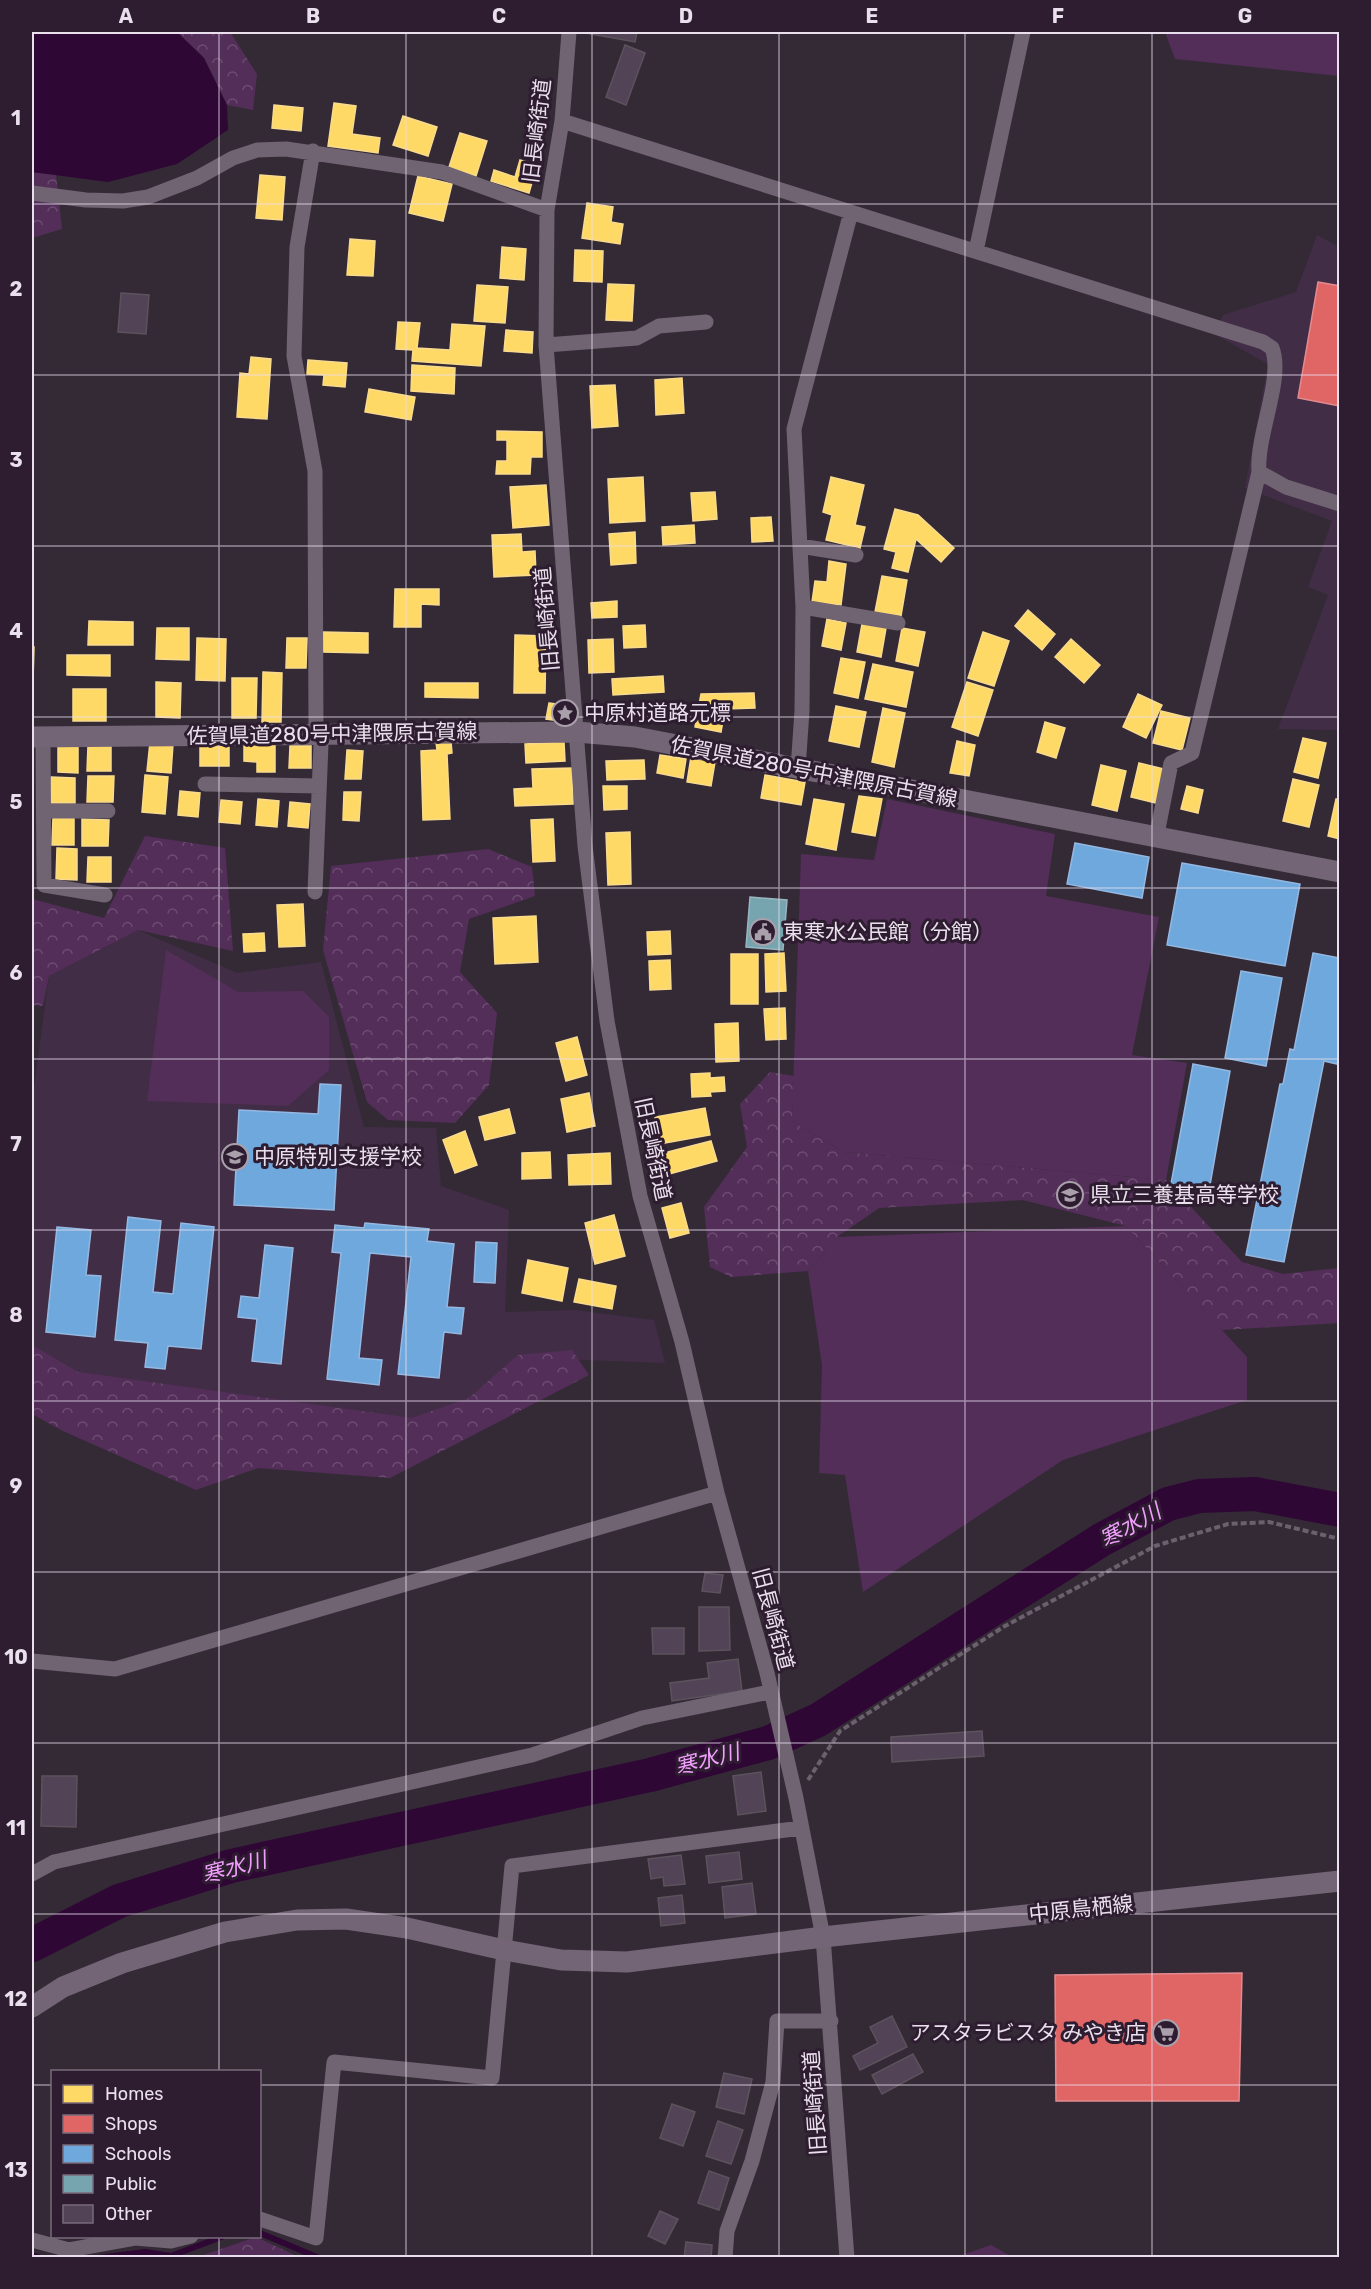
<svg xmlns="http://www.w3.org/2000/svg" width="1371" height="2289" viewBox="0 0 1371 2289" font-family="Rubik,'Noto Sans JP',sans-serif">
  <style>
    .built { fill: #422d46 }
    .grass { fill: #532e59 }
    .forest { fill: url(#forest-crowns) }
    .water { fill: #2f0735 }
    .homes { fill: #ffd966; stroke: #f9db8e; stroke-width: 1.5 }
    .shops { fill: #e06666; stroke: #e38a8e; stroke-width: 1.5 }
    .schools { fill: #6fa8dc; stroke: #94b8e1; stroke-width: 1.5 }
    .public { fill: #76a5af; stroke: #99b6c1; stroke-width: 1.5 }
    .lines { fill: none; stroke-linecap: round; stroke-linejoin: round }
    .stream { stroke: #2f0735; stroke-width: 6 }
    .river { stroke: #2f0735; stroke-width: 34 }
    .building { fill: #534356; stroke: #5b535c; stroke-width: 1.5 }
    .path { stroke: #6b616d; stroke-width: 4; stroke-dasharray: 6 3; stroke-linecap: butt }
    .street { stroke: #706372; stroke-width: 15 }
    .secondary { stroke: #736476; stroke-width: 21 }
    .grid { fill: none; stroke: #eadfec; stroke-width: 1.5; stroke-opacity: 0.55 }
    .labels { text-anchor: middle; stroke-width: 6; stroke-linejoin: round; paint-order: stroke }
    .street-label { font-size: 21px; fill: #eadfec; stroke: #2e1d30 }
    .poi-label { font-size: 21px; fill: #eadfec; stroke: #2e1d30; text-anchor: start }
    .water-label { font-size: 22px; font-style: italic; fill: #f09ffc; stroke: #2e1d30 }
    .neatline { fill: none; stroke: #eadfec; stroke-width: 2 }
    .grid-label { font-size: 20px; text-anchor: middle; font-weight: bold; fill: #eadfec }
  </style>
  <defs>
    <pattern id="forest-crowns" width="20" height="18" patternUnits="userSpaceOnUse" patternTransform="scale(1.5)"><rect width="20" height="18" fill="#532e59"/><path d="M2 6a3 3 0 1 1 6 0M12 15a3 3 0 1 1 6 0" fill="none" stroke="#6c4c71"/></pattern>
  </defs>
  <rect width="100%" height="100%" fill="#342a36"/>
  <path class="built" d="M1317 235 1339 247V730L1278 729 1328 595 1308 587 1332 521 1245 488 1268 364 1214 334 1223 315 1296 292Z
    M138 930 237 973 321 962 364 1127 436 1128 441 1186 509 1210 505 1312 575 1310 654 1320 665 1363 561 1359 414 1431 32 1368V1103L49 976Z"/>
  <path class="grass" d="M1165 32H1339V76L1175 59Z
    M887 799 1055 834 1046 896 1159 917 1132 1055 1187 1063 1166 1180 843 1152 792 1121 801 854 874 860Z
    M166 950 238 992 303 991 329 1017V1070L288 1106 147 1101Z
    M1126 1226 1247 1357V1400L1063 1460 863 1592 845 1475 819 1473 822 1365 808 1271 837 1237Z
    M991 2245 1012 2257H956Z"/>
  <path class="forest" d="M177 32H230L257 74 253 110 227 105 204 58Z
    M32 172 56 175 62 229 32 238Z
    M145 836 225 848 233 951 138 930 49 976 43 1006 32 1005V899L104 918Z
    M488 849 532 867 535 896 469 919 460 972 497 1013 489 1085 455 1123 388 1120 367 1102 323 950 331 866Z
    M770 1072 794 1076 792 1121 843 1152 1166 1180 1242 1262 1283 1274 1339 1268V1323L1222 1330 1126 1226 1023 1200 879 1208 837 1237 808 1271 731 1277 710 1267 704 1207 747 1147 740 1104Z
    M32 1345 78 1372 412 1418 469 1398 518 1355 572 1350 589 1375 390 1478 258 1468 196 1490 63 1431 32 1414Z
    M256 2237 299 2257H198Z"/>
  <path class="water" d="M32 32H177L204 58 227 105 228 130 177 164 108 182 32 172Z"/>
  <path class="homes" d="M334 103 356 106 352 134 380 138 378 153 328 146Z
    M274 105 303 108 301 131 272 128Z
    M403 116 437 127 428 156 393 145Z
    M460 133 487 141 476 176 449 167Z
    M520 160 537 165 529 193 491 181 494 170 515 177Z
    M260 175 285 177 282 220 256 218Z
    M418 176 452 184 443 221 409 213Z
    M587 203 613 207 611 222 623 224 620 244 582 238Z
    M350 239 375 241 373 276 347 275Z
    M502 247 526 249 524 280 500 278Z
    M575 250 603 251 602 282 574 281Z
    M608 284 634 285 632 321 606 320Z
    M477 285 508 287 505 323 474 321Z
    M398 322 420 323 417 348 450 350 452 324 485 326 481 366 412 361 413 350 396 349Z
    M506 330 533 332 532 353 504 351Z
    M251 357 271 359 267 419 237 417 240 373 249 374Z
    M308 360 347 363 345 387 323 385 324 375 307 374Z
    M412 365 455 368 454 394 411 391Z
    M682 378 684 413 656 415 655 380Z
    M615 385 618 426 592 428 590 386Z
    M369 389 415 397 411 420 365 412Z
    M497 431 542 432V457H531L530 474H496L497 461H507V440H497Z
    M643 477 645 521 610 523 608 479Z
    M831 477 864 485 855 525 865 527 860 548 826 540 832 515 823 512Z
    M546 485 549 525 513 528 510 487Z
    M715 492 717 519 693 521 691 493Z
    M895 509 918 515 954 548 941 562 916 539 908 572 892 568 896 552 884 549Z
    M771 517 773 541 752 542 751 518Z
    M694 525 695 543 663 545 662 527Z
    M635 532 636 563 611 565 609 534Z
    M521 534 522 552 535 551 536 575 494 577 492 535Z
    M829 561 846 564 841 605 812 602 815 581 827 582Z
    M882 576 907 580 901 616 875 612Z
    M395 589H439V605L421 604V627H394Z
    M617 601V617L592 618 591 603Z
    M1028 610 1055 634 1042 650 1015 626Z
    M827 619 846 623 841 650 822 646Z
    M89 621 133 622V645H88Z
    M862 624 886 628 881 657 857 652Z
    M645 625 646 647 624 648 623 626Z
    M157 628H189V660L156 659Z
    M902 628 925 632 918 666 896 661Z
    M323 632 368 633V653L323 652Z
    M983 632 1009 641 994 686 968 678Z
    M515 635 546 636 545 693H514Z
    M197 638 226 639 225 681 196 680Z
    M287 638H307L306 668H286Z
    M613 639 614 672 589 673 588 640Z
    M1071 639 1100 665 1084 683 1055 657Z
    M32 647H34L33 680H32Z
    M67 655H110V676L67 675Z
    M841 658 865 662 858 698 834 693Z
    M873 664 913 672 906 707 865 699Z
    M263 672 282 673 281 722H262Z
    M663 676 664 692 613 695 612 679Z
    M232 678H257L256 718H232Z
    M156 682 181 683 180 718 156 717Z
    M967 682 993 690 978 736 952 727Z
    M425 683H478V698L425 697Z
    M73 689H106V721H73Z
    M754 693 755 708 725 709 721 732 695 727 701 694Z
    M1138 694 1162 705 1146 738 1123 727Z
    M549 703 563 705 560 721 546 719Z
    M836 706 866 712 859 747 829 741Z
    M883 708 905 713 894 767 872 762Z
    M1161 711 1190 718 1182 750 1153 743Z
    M1045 722 1065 728 1056 758 1037 752Z
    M1303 738 1326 743 1318 778 1294 772Z
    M957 741 975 745 969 776 950 773Z
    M150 742 173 744 171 773 147 771Z
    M436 742H451L452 753 447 754 450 819 423 820 421 751 437 750Z
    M564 742 565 761 526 763 525 744Z
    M58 744H78V773L58 772Z
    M244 744H275V772H257V762L244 761Z
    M200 745H229V766H200Z
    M88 746H111V771H87Z
    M290 746H311V768H289Z
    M347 750 363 751 361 779H345Z
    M660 755 686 759 683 778 657 773Z
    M691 757 715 762 711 786 687 782Z
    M644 760 645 779 607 780 606 761Z
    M1139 763 1164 769 1156 803 1131 797Z
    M1101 765 1126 771 1117 811 1092 805Z
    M572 768 573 804 515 806 514 789 533 788 532 769Z
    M145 775 168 777 165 814 142 812Z
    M765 775 805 782 801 805 761 798Z
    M88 776H114L113 802H87Z
    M51 777 75 778V803H50Z
    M1293 779 1319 785 1309 827 1283 821Z
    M32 783H33V810H32Z
    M603 786H627V809L604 810Z
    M1187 786 1203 790 1198 813 1181 809Z
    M180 791 200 793 198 817 178 815Z
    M344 792H361L359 821 343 820Z
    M859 796 882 799 875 836 852 832Z
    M258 799 279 801 277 827 256 825Z
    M814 799 844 804 836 850 806 844Z
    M1336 799H1340V839L1328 836Z
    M221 800 242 802 240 824 219 822Z
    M290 802 310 804 308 828 288 826Z
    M32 818H33V847H32Z
    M53 818H74V845H52Z
    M82 819 109 820 108 846H82Z
    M553 819 555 861 533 862 531 820Z
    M630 832 631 884 608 885 606 833Z
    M57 848 77 849V880L56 879Z
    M88 857H111V882H87Z
    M303 904 305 946 279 947 277 905Z
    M536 916 538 962 495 964 493 918Z
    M670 931 671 954 648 955 647 932Z
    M264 933 265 951 244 952 243 934Z
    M784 953 786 991 766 992 765 954Z
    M731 954H758V1004H731Z
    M670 960 671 989 650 990 649 961Z
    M785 1008 786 1039 766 1040 764 1009Z
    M738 1023 739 1061 716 1062 715 1024Z
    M577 1037 587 1075 566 1081 556 1043Z
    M710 1073V1078L724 1077 725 1091 710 1092 711 1096 692 1097 691 1074Z
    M589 1093 595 1126 567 1132 561 1099Z
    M705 1108 710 1135 660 1144 655 1117Z
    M509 1109 515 1133 485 1140 479 1117Z
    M465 1131 477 1165 455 1173 443 1140Z
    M711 1141 717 1161 658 1177 652 1156Z
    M550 1152 551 1178 522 1179V1153Z
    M610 1153 611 1184 569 1185 568 1155Z
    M681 1203 689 1233 670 1238 662 1208Z
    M614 1215 625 1256 595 1264 585 1223Z
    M528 1260 568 1268 562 1301 522 1293Z
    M579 1279 616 1286 612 1309 574 1302Z"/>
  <path class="shops" d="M1318 282 1340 286V406L1298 398Z
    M1242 1973 1239 2101H1056L1055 1975Z"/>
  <path class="schools" d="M1075 843 1149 857 1142 898 1067 884Z
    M1182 863 1300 884 1285 966 1167 945Z
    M1313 953 1340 958V1052L1337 1064 1324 1061 1284 1262 1246 1255 1280 1084H1283L1290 1049 1294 1050Z
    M1241 971 1282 978 1266 1066 1225 1058Z
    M1193 1064 1230 1071 1209 1191 1171 1184Z
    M320 1084 341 1085 334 1210 234 1205 239 1110 318 1114Z
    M128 1217 161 1221 153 1292 173 1294 181 1223 214 1227 201 1349 168 1346 165 1369 145 1367 148 1343 115 1340Z
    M365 1223 429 1229 427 1241 454 1244 447 1307 464 1308 461 1334 444 1332 439 1378 398 1374 411 1257 370 1253 359 1358 382 1360 379 1385 327 1379 341 1253 332 1252 335 1225 364 1228Z
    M57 1227 91 1230 86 1275 101 1276 95 1337 46 1332Z
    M476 1242 497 1243 495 1283 474 1282Z
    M265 1245 293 1248 281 1364 252 1361 257 1319 238 1317 241 1296 259 1298Z"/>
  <path class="public" d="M750 897 787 900 783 950 746 947Z"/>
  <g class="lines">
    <path class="stream" d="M260 2233 319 2258
      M32 2255 41 2258
      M98 2258 145 2252 171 2256 224 2236"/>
    <path class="river" d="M32 1945 119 1901 231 1866 650 1775 768 1743 818 1720 1101 1540 1168 1504 1199 1496 1255 1494 1340 1510"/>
  </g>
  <path class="building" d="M580 32H637L635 42Z
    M625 45 645 53 626 105 606 97Z
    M121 293 149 295 146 334 118 332Z
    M705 1573 723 1575 720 1593 702 1591Z
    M699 1607H729L730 1650 699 1651Z
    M652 1628H684V1654H653Z
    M738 1659 742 1691 672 1701 670 1683 709 1678 707 1663Z
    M982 1731 984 1756 892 1762 891 1737Z
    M761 1772 766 1811 738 1815 733 1776Z
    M42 1776H77L76 1827 41 1826Z
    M739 1852 742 1879 709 1883 706 1856Z
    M681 1855 685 1884 664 1886 663 1877 651 1879 648 1859Z
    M752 1883 756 1914 725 1918 722 1887Z
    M682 1895 685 1923 661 1926 658 1898Z
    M892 2016 907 2047 860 2070 853 2056 878 2043 870 2027Z
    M913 2054 923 2072 882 2094 872 2075Z
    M724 2073 752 2079 744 2114 716 2107Z
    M672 2104 695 2112 683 2146 660 2138Z
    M718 2121 743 2130 731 2164 706 2156Z
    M709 2171 729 2178 719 2210 698 2203Z
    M660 2211 678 2219 665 2244 648 2236Z
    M686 2242 712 2245 711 2258H684Z"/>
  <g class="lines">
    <path class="path" d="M808 1780 840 1731 1005 1626 1155 1546 1228 1524 1269 1522 1340 1539"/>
    <path class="street" d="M569 32 562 121 547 210 546 345 585 846 607 1021 640 1196 682 1342 717 1493 767 1673 796 1798 823 1937 847 2258
      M562 121 1263 342 1272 348C1284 379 1256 435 1259 472L1286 487 1340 504
      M313 151 297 247 294 356 315 471 316 734 321 744 315 892
      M32 193 86 200 123 201 148 197 197 178 233 158 257 150 286 149 442 172 547 210
      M976 251 1023 32
      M546 345 637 338 659 326 706 322
      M800 546 856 555
      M803 607 898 623
      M43 737 44 885 105 895
      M798 769 802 711 803 607 794 429 851 212
      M205 784 319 786
      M44 811H108
      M1156 839 1171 763 1192 753 1259 472
      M32 1661 115 1669 717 1493
      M32 1874 54 1862 532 1755 642 1718 770 1692
      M260 2219 316 2238 334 2062 492 2078 512 1866 801 1828
      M32 2240 69 2250 135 2238 171 2241 191 2236
      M725 2258 727 2231 752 2161 773 2082 777 2021H831"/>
    <path class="secondary" d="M32 737 577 732 635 737 1340 872
      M32 2007 63 1987 122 1963 225 1932 297 1920 346 1919 407 1928 504 1950 561 1960 627 1962 823 1937 1340 1881"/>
  </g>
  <path class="grid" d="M219 32V2072M406 32V2258M592 32V2258M779 32V2258M965 32V2258M1152 32V2258M32 204H1340M32 375H1340M32 546H1340M32 717H1340M32 888H1340M32 1059H1340M32 1230H1340M32 1401H1340M32 1572H1340M32 1743H1340M32 1914H1340M32 2085H52M260 2085H1340M219 2236V2258"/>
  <defs>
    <symbol id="sight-ring" viewBox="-11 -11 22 22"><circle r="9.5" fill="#2e1d30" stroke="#aaa0ac" stroke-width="1.5"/><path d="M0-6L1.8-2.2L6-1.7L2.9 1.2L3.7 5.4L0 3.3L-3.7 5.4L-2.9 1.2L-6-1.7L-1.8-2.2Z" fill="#aaa0ac"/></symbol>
    <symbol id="civic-ring" viewBox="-11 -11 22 22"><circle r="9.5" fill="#2e1d30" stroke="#aaa0ac" stroke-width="1.5"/><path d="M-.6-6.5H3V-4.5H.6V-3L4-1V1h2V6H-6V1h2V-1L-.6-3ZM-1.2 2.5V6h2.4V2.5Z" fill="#aaa0ac"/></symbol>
    <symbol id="school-ring" viewBox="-11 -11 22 22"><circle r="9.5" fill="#2e1d30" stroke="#aaa0ac" stroke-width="1.5"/><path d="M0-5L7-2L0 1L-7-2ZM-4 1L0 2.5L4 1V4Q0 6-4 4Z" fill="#aaa0ac"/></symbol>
    <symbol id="supermarket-ring" viewBox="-11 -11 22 22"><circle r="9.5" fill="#2e1d30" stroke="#aaa0ac" stroke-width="1.5"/><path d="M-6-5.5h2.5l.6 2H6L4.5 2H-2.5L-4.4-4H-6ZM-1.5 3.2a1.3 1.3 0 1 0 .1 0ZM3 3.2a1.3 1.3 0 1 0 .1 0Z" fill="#aaa0ac"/></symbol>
  </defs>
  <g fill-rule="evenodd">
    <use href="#sight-ring" x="550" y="698" width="30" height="30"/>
    <use href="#civic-ring" x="748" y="917" width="30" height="30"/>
    <use href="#school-ring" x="220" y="1142" width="30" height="30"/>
    <use href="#school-ring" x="1055" y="1180" width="30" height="30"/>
    <use href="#supermarket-ring" x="1151" y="2018" width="30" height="30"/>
  </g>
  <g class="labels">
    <g class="street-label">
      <text transform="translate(537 131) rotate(-83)" y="7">旧長崎街道</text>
      <text transform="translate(547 619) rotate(-95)" y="7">旧長崎街道</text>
      <text transform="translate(332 734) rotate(-1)" y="7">佐賀県道280号中津隈原古賀線</text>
      <text transform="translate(814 772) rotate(11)" y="7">佐賀県道280号中津隈原古賀線</text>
      <text transform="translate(653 1149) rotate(78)" y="7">旧長崎街道</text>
      <text transform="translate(773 1619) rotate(75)" y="7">旧長崎街道</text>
      <text transform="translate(1081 1909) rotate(-6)" y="7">中原鳥栖線</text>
      <text transform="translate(815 2103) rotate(-94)" y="7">旧長崎街道</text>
    </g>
    <g class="poi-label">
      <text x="584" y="720">中原村道路元標</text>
      <text x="783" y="939">東寒水公民館（分館）</text>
      <text x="254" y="1164">中原特別支援学校</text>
      <text x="1090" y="1202">県立三養基高等学校</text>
      <text x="1146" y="2040" text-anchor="end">アスタラビスタ みやき店</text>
    </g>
    <g class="water-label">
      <text transform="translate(1130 1525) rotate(-29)" y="8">寒水川</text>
      <text transform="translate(707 1759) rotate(-15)" y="8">寒水川</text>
      <text transform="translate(234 1867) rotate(-15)" y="8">寒水川</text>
    </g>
  </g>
  <rect width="1371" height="2289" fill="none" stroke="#2e1d30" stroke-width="66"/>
  <rect x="51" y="2070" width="210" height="168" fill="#2e1d30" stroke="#796b7b" stroke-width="1.5"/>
  <rect x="63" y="2085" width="30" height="18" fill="#ffd966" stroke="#796b7b" stroke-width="1.5"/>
  <text x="105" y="2100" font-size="18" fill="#eadfec">Homes</text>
  <rect x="63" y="2115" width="30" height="18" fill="#e06666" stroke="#796b7b" stroke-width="1.5"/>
  <text x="105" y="2130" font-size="18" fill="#eadfec">Shops</text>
  <rect x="63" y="2145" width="30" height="18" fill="#6fa8dc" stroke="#796b7b" stroke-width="1.5"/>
  <text x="105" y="2160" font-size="18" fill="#eadfec">Schools</text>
  <rect x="63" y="2175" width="30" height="18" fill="#76a5af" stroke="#796b7b" stroke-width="1.5"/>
  <text x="105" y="2190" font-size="18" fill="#eadfec">Public</text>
  <rect x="63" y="2205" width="30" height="18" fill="#534356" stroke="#796b7b" stroke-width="1.5"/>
  <text x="105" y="2220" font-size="18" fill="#eadfec">Other</text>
  <rect x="33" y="33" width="1305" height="2223" class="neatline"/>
  <g class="grid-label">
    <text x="126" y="23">A</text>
    <text x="313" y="23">B</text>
    <text x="499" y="23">C</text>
    <text x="686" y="23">D</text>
    <text x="872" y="23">E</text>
    <text x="1058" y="23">F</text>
    <text x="1245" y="23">G</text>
    <text x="16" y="125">1</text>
    <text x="16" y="296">2</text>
    <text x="16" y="467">3</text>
    <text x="16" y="638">4</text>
    <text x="16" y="809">5</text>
    <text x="16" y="980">6</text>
    <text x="16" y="1151">7</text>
    <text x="16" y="1322">8</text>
    <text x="16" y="1493">9</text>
    <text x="16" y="1664">10</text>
    <text x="16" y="1835">11</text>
    <text x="16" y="2006">12</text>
    <text x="16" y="2177">13</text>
  </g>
</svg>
